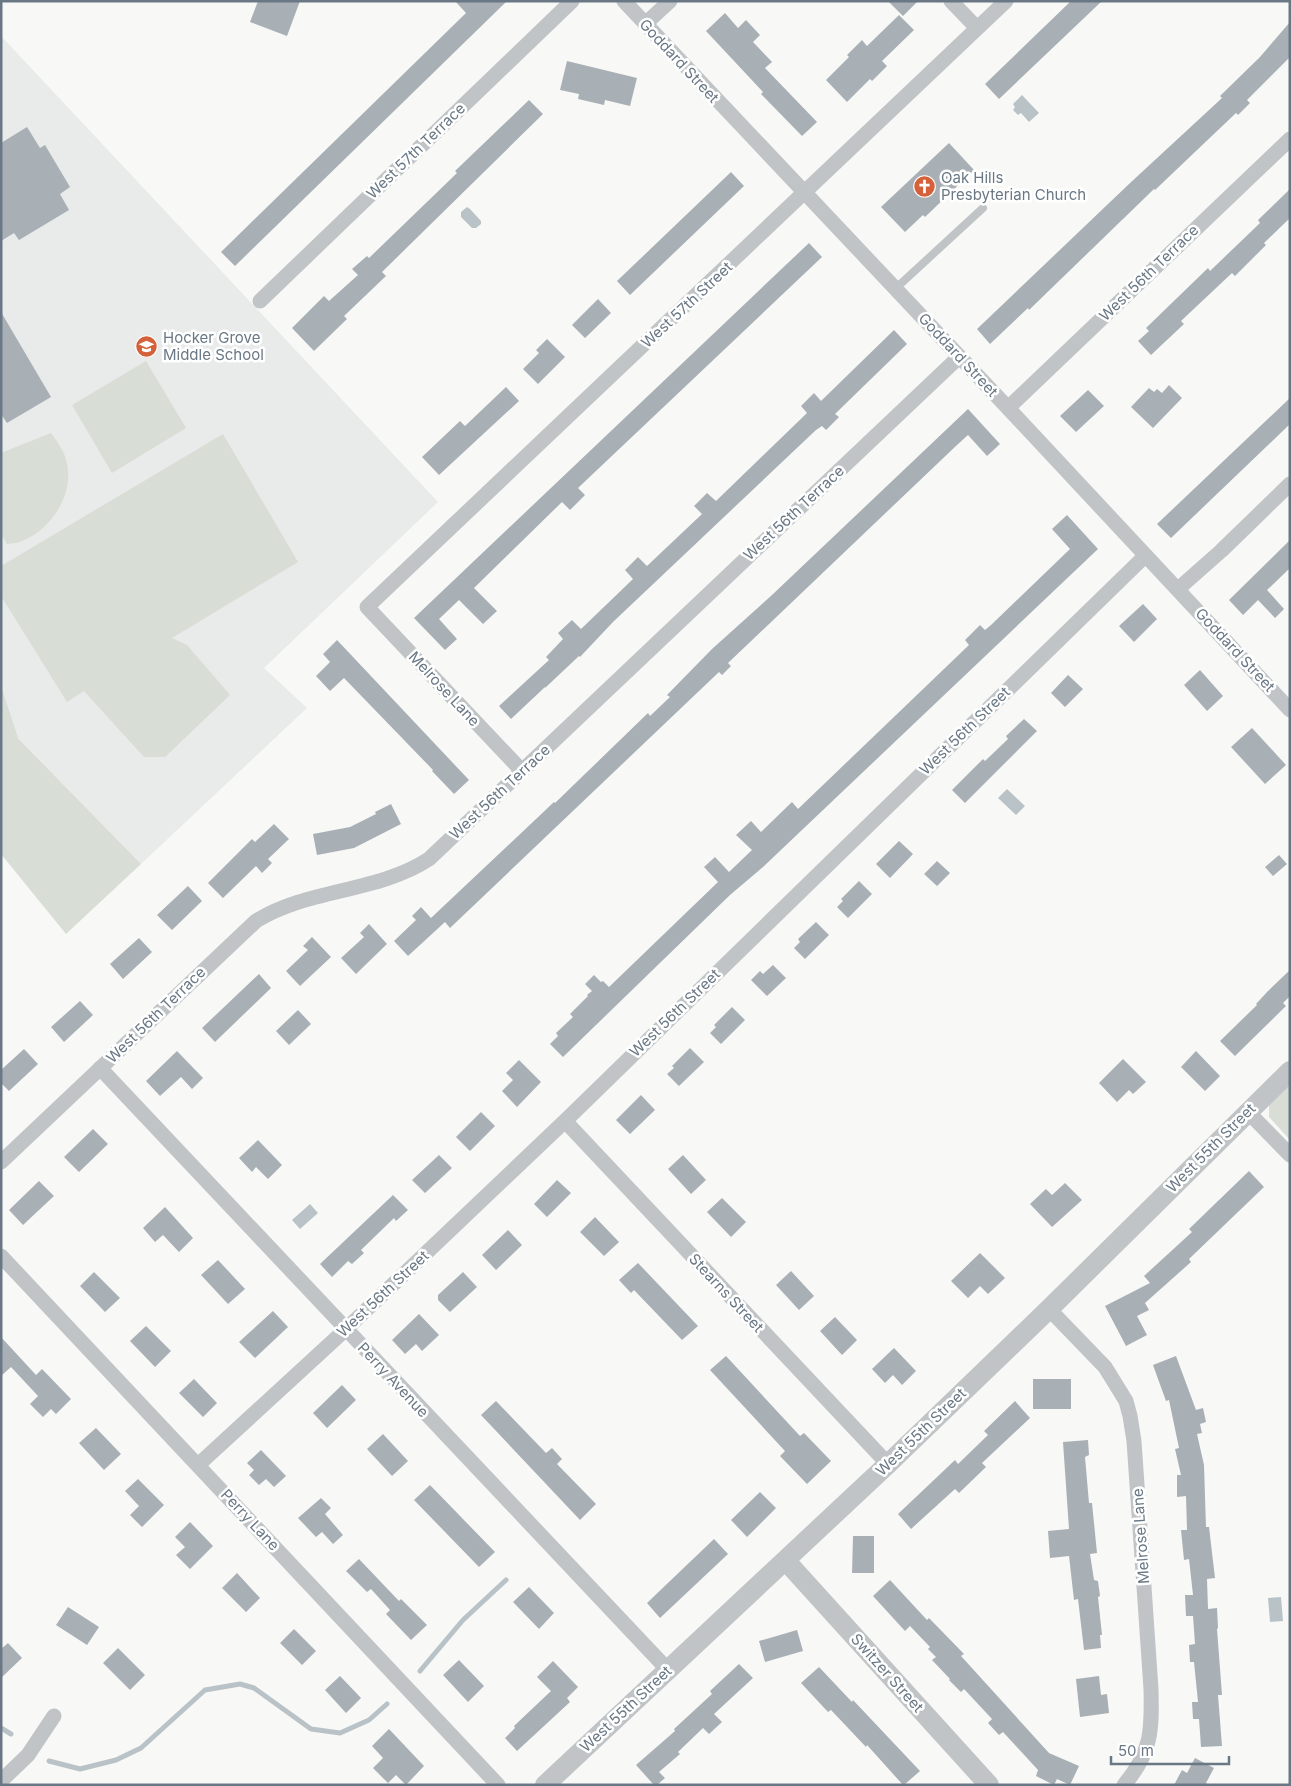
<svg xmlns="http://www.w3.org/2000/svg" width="1291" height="1786" viewBox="0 0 1291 1786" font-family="Inter,sans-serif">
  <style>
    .built { fill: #e9eaea }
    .green { fill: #d8ddd6 }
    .water { fill: #b9c3c7 }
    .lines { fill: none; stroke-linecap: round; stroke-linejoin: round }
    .stream { stroke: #b9c3c7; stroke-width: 5 }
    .building { fill: #a8afb5 }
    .service { stroke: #c0c4c7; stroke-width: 8 }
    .minor { stroke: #c0c4c7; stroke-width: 15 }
    .tertiary { stroke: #c0c4c7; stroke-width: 20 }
    .labels { text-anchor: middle; stroke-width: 5; stroke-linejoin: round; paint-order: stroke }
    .street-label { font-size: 15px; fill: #6a7885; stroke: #fff }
    .poi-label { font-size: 15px; fill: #6a7885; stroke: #fff; text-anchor: start }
  </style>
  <rect width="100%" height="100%" fill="#f8f9f6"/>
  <path class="built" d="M1 36 438 502 264 668 307 708 141 864 1 720Z"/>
  <path class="green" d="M146 361 186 428 112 473 72 405Z
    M51 433C58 443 65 452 67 464 74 494 51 530 22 541 17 543 12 543 7 544L1 534V453Z
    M223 434 298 562 172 638 187 645 230 695 165 757H144L84 691 67 702 1 596V566Z
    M1 686 18 738 141 864 66 934 1 854Z
    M1290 1084V1140L1269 1117V1104Z"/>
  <path class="water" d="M1022 95 1039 113 1029 122 1021 113 1018 115 1013 110 1015 107 1013 104Z
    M467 207 470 209 481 221V224L476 228H472L461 217V212Z
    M1007 789 1025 806 1016 815 998 798Z
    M310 1204 318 1213 300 1229 292 1220Z
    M1281 1597 1283 1621 1270 1622 1268 1598Z"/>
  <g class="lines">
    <path class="stream" d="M420 1671 463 1620 506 1580
      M1 1728 11 1734
      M49 1761 80 1769 116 1760 141 1748 205 1690 240 1684 254 1688 311 1729 340 1733 369 1720 387 1704"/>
  </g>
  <path class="building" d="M258 1H300L287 36 250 22Z
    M455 1H507L235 266 221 252 466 13Z
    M888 1H918L903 16Z
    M1071 1H1102L999 99 985 84Z
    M725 13 738 28 746 20 760 35 753 42 772 62 765 68 817 122 802 136 761 94 763 92 706 31Z
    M899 15 914 30 882 61 887 66 872 81 870 79 847 102 826 80 849 57 847 55 862 40 867 46Z
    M1290 22V57L1247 100 1250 103 1238 115 1236 113 1155 190 1154 189 1029 310 1028 308 990 344 977 329 1129 184 1222 98 1220 96 1260 57Z
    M567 61 637 78 630 106 605 100 604 105 578 99 579 94 560 90Z
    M529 100 543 114 382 272 386 276 344 316 347 319 314 351 292 328 324 296 329 301 358 275 352 269 367 256 369 258 457 173 455 171Z
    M27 127 40 148 45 145 70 187 60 194 69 210 19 240 14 233 1 241V143Z
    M949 143 974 170 925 217 923 215 905 232 881 207Z
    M731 172 744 186 630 295 617 281Z
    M1290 189V218L1264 243 1266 245 1235 276 1232 273 1181 321 1184 324 1151 355 1138 341 1149 331 1146 328 1208 268 1210 271 1260 223 1258 220Z
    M809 243 822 257 578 488 585 495 570 510 562 502 474 588 497 611 483 624 459 600 439 619 457 639 445 650 414 618Z
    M598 299 611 313 585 338 572 325Z
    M1 312 51 397 7 423 1 414Z
    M894 330 907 344 835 414 839 417 826 430 822 426 816 430 613 622 580 657 579 656 545 688V687L511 719 499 706 549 660 546 657 563 639 558 633 572 620 581 629 633 579 625 570 638 557 647 566 702 514 694 506 707 493 716 501 807 413 801 406 814 393 821 401Z
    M547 339 565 357 538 384 523 369 539 353 536 350Z
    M1169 385 1182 398 1153 428 1131 407 1149 388 1154 392 1157 389 1162 393Z
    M506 387 519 401 439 475 422 457 460 421 465 426Z
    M1088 390 1104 406 1076 432 1060 416Z
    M1290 398V424L1171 538 1157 524Z
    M968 409 1000 444 987 456 968 435 957 445 728 663 731 666 722 675 719 672 450 928 445 922 408 956 394 941 416 920 412 916 421 907 431 918 554 802 555 803 648 713 650 716 670 697 667 695 712 649 772 595Z
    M1067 515 1098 549 763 867 730 895 563 1057 550 1044 558 1036 556 1033 573 1017 570 1014 588 996 587 995 592 991 585 984 594 975 601 982 603 981 609 987 718 882 704 867 715 857 729 872 752 850 736 835 751 821 761 832 792 802 798 809 969 645 965 640 980 625 985 630 991 625 1070 549 1052 529Z
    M1290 540V568L1267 590 1284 609 1275 618 1258 600 1243 615 1229 600Z
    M1143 604 1157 619 1134 642 1119 626Z
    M337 640 469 780 454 794 432 771 433 770 344 678 330 691 316 676 330 662 323 654Z
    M1200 670 1223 696 1207 711 1184 685Z
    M1068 675 1083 689 1065 707 1051 693Z
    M1024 719 1037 731 965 803 952 790 983 759 985 761 1008 739 1006 736Z
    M1252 728 1286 765 1265 784 1231 747Z
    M391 804 401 824 354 848 317 855 313 834 350 827 376 814 375 812Z
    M274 824 289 839 268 859 272 863 262 873 256 866 223 898 208 883 252 839 255 842Z
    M899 841 913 854 890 878 876 864Z
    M1279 855 1287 864 1273 876 1265 867Z
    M937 861 950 873 937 886 924 874Z
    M859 881 872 894 848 918 837 907 843 901 841 899Z
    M188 886 202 901 172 930 157 915Z
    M816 922 829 935 805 959 794 948 800 942 798 939Z
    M369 924 387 944 356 974 341 958 364 937 360 933Z
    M312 937 331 957 300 986 286 971 308 950 303 946Z
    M139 938 152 952 123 979 110 964Z
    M773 965 786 978 767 996 751 980 760 971 763 974Z
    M1290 970V996L1283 1003 1286 1006 1235 1056 1220 1041 1257 1005 1256 1004 1268 991Z
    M259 974 271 988 215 1042 202 1028Z
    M80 1001 93 1015 64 1042 51 1027Z
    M732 1007 745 1020 721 1044 710 1033 716 1027 714 1025Z
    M298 1010 311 1024 289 1045 276 1031Z
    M690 1048 704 1062 679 1086 667 1074 674 1068 672 1066Z
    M24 1049 38 1064 9 1091 1 1083V1070Z
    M177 1051 203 1078 192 1089 181 1077 160 1096 146 1081Z
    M1196 1051 1220 1076 1205 1091 1181 1067Z
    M1123 1059 1146 1082 1133 1094 1129 1090 1117 1102 1099 1083Z
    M519 1060 541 1082 517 1107 502 1091 513 1080 506 1073Z
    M641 1095 655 1110 630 1134 616 1120Z
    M481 1112 495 1126 470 1151 456 1137Z
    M93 1129 108 1144 79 1172 64 1157Z
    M258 1140 282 1165 268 1179 256 1167 252 1172 239 1158Z
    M439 1155 452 1168 425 1193 412 1180Z
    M683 1155 706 1180 691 1194 668 1169Z
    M1249 1171 1264 1187 1189 1259 1191 1262 1145 1303 1149 1310 1137 1316 1147 1335 1126 1346 1105 1306 1150 1283 1144 1276 1192 1232 1189 1229Z
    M557 1180 571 1193 547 1217 534 1204Z
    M39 1181 54 1196 23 1225 9 1210Z
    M1065 1183 1082 1200 1052 1227 1030 1204 1046 1189 1052 1195Z
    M393 1195 408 1210 396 1221 394 1218 361 1250 364 1253 352 1264 348 1261 332 1277 320 1264Z
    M722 1198 746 1222 731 1237 707 1212Z
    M165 1207 193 1238 179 1252 163 1235 155 1242 143 1228Z
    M595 1217 619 1242 604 1256 580 1232Z
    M508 1230 522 1245 496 1270 482 1255Z
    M980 1253 1005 1278 988 1294 980 1286 968 1298 951 1281Z
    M218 1260 245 1289 228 1304 201 1275Z
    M638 1263 698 1326 682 1340 634 1290 631 1293 619 1280Z
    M791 1271 814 1296 799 1310 776 1285Z
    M94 1272 120 1298 105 1312 80 1286Z
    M463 1272 477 1287 450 1312 438 1300V1295Z
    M273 1311 288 1327 255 1358 239 1342Z
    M419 1314 439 1335 422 1351 416 1344 405 1354 392 1340Z
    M835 1317 857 1340 842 1355 820 1331Z
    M146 1326 171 1351 155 1367 130 1341Z
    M1 1337 36 1375 42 1369 71 1399 56 1414 51 1409 43 1417 30 1404 38 1396 11 1367 1 1376Z
    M894 1348 916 1371 902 1385 893 1375 885 1383 872 1369Z
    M726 1356 800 1436 804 1433 831 1461 807 1484 780 1456 785 1451 710 1370Z
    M1176 1356 1196 1410 1203 1408 1206 1422 1200 1424 1202 1433 1197 1434 1204 1465 1206 1527H1209L1215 1578 1207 1579 1208 1609 1217 1608 1218 1628 1217 1629 1222 1695H1218L1222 1746 1201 1747 1199 1719H1193L1192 1702H1198L1194 1662H1190L1189 1645 1195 1644 1193 1616H1186L1185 1595H1193L1189 1559 1184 1560 1181 1530H1187L1186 1496 1177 1497V1475H1181L1175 1449 1179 1448 1169 1400 1166 1401 1153 1365Z
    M194 1379 217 1403 203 1417 179 1393Z
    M1033 1379H1071V1409H1033Z
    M342 1385 356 1400 327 1428 313 1413Z
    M496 1401 546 1453 552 1448 562 1459 557 1464 596 1504 580 1520 481 1415Z
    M1015 1401 1030 1418 982 1463 986 1467 959 1493 955 1489 911 1529 898 1514 955 1460 958 1464 988 1435 984 1431Z
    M96 1428 121 1454 104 1470 79 1443Z
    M383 1434 408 1461 392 1476 367 1449Z
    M1088 1440 1089 1455 1085 1457 1089 1503H1092L1097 1553 1090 1554 1094 1580 1098 1581 1100 1596 1098 1597 1102 1635H1100L1101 1648 1084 1650 1078 1599 1074 1600 1069 1556 1050 1558 1048 1531 1069 1529 1063 1442Z
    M261 1450 286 1476 274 1487 266 1479 259 1485 249 1475 254 1470 247 1463Z
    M138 1479 164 1505 142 1527 130 1515 139 1506 125 1491Z
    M430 1485 495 1552 479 1567 414 1500Z
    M760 1492 776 1508 747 1537 731 1520Z
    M321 1498 331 1508 325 1514 343 1535 333 1544 322 1532 316 1537 298 1518Z
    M190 1522 213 1546 190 1569 176 1555 185 1547 175 1537Z
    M853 1536H874V1573H852Z
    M714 1539 728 1554 660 1618 647 1603Z
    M359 1559 399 1601 401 1599 427 1625 411 1640 386 1614 390 1610 371 1589 367 1592 346 1571Z
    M237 1573 260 1598 246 1612 222 1588Z
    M890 1580 927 1620 929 1618 964 1654 961 1656 1049 1753 1079 1766 1070 1785 1057 1779 1054 1785 1036 1776 1038 1770 1003 1732 999 1735 988 1723 992 1719 964 1689 961 1692 949 1680 950 1679 932 1660 936 1657 928 1649 930 1647 910 1626 905 1631 873 1596Z
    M529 1587 554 1613 539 1629 513 1602Z
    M68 1607 99 1627 87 1645 56 1625Z
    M294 1629 316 1651 302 1665 280 1643Z
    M797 1630 803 1651 765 1662 759 1641Z
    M8 1643 22 1658 1 1678V1649Z
    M118 1648 145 1675 130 1690 103 1663Z
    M459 1660 484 1686 468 1702 443 1675Z
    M553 1661 578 1687 567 1698 570 1702 517 1751 505 1738 515 1728 514 1726 551 1691 537 1677Z
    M739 1664 753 1678 714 1714 722 1722 709 1734 703 1728 678 1752 680 1754 659 1772 665 1778 657 1785H654L636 1765 675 1731 674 1729 712 1694 710 1691Z
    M819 1667 852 1702 853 1700 920 1771 904 1785H903L867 1745 866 1747 831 1710 828 1712 801 1683Z
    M340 1676 361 1698 346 1713 325 1690Z
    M1099 1676 1101 1695 1107 1694 1109 1713 1080 1717 1076 1679Z
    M389 1729 424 1766 406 1785 396 1775 388 1783 373 1768 383 1758 372 1746Z
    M1195 1758 1214 1768 1206 1783 1209 1785H1174L1182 1770 1187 1773Z"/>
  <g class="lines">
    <path class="service" d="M895 289 983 208"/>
    <path class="minor" d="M624 1 1008 408 1290 710
      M951 1 977 28
      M645 24 670 1
      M260 301 572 1
      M1008 408 1290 139
      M1178 589 1221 551 1290 484
      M522 771 367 607 1006 1
      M100 1068 668 1670
      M1248 1112 1290 1155
      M565 1121 888 1464
      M1 1162 256 921C309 888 377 893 429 859L959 357
      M1 1256 498 1785
      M1049 1309 1105 1367 1126 1401 1130 1416 1134 1441 1151 1689C1152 1730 1152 1752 1124 1785
      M198 1465 345 1330 565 1121 1145 556
      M1 1781 28 1755 54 1716"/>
    <path class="tertiary" d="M786 1561 989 1785
      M545 1785 888 1464 1049 1309 1290 1071"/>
  </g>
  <defs>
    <symbol id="church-disc" viewBox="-11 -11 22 22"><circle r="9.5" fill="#d5613a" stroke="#fff"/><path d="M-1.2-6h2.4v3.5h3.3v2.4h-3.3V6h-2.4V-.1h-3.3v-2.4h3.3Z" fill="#fff"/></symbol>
    <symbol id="school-disc" viewBox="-11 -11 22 22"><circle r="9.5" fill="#d5613a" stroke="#fff"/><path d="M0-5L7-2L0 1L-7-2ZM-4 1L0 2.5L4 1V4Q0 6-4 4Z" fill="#fff"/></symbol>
  </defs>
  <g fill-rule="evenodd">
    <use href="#church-disc" x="912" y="174" width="25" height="25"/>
    <use href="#school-disc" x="134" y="334" width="25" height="25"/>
  </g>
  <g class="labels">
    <g class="street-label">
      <text transform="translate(679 61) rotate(47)" y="5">Goddard Street</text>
      <text transform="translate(416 151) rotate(-44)" y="5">West 57th Terrace</text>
      <text transform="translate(1149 273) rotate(-44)" y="5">West 56th Terrace</text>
      <text transform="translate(687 305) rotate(-43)" y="5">West 57th Street</text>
      <text transform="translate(958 355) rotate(47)" y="5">Goddard Street</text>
      <text transform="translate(794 513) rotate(-43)" y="5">West 56th Terrace</text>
      <text transform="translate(1235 650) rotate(47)" y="5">Goddard Street</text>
      <text transform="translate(444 689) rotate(47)" y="5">Melrose Lane</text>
      <text transform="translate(965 731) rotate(-44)" y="5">West 56th Street</text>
      <text transform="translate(500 792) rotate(-43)" y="5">West 56th Terrace</text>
      <text transform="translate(675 1013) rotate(-44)" y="5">West 56th Street</text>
      <text transform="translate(156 1015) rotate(-44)" y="5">West 56th Terrace</text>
      <text transform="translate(1211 1148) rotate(-45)" y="5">West 55th Street</text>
      <text transform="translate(726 1293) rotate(47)" y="5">Stearns Street</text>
      <text transform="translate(383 1294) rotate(-43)" y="5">West 56th Street</text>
      <text transform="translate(393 1380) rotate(47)" y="5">Perry Avenue</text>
      <text transform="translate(921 1432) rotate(-44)" y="5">West 55th Street</text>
      <text transform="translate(250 1520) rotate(47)" y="5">Perry Lane</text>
      <text transform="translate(1141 1536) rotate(-94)" y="5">Melrose Lane</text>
      <text transform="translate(887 1673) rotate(48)" y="5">Switzer Street</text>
      <text transform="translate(626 1709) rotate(-43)" y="5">West 55th Street</text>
    </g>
    <g class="poi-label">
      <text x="941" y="183">Oak Hills<tspan x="941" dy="17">Presbyterian Church</tspan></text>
      <text x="163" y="343">Hocker Grove<tspan x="163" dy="17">Middle School</tspan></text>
    </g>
  </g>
  <rect width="1291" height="1786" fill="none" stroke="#6a7885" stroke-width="5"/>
  <path d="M1111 1756v8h118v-8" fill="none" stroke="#6a7885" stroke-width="2.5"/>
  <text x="1118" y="1756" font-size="15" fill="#6a7885" stroke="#ffffff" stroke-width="4" paint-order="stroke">50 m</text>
</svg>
